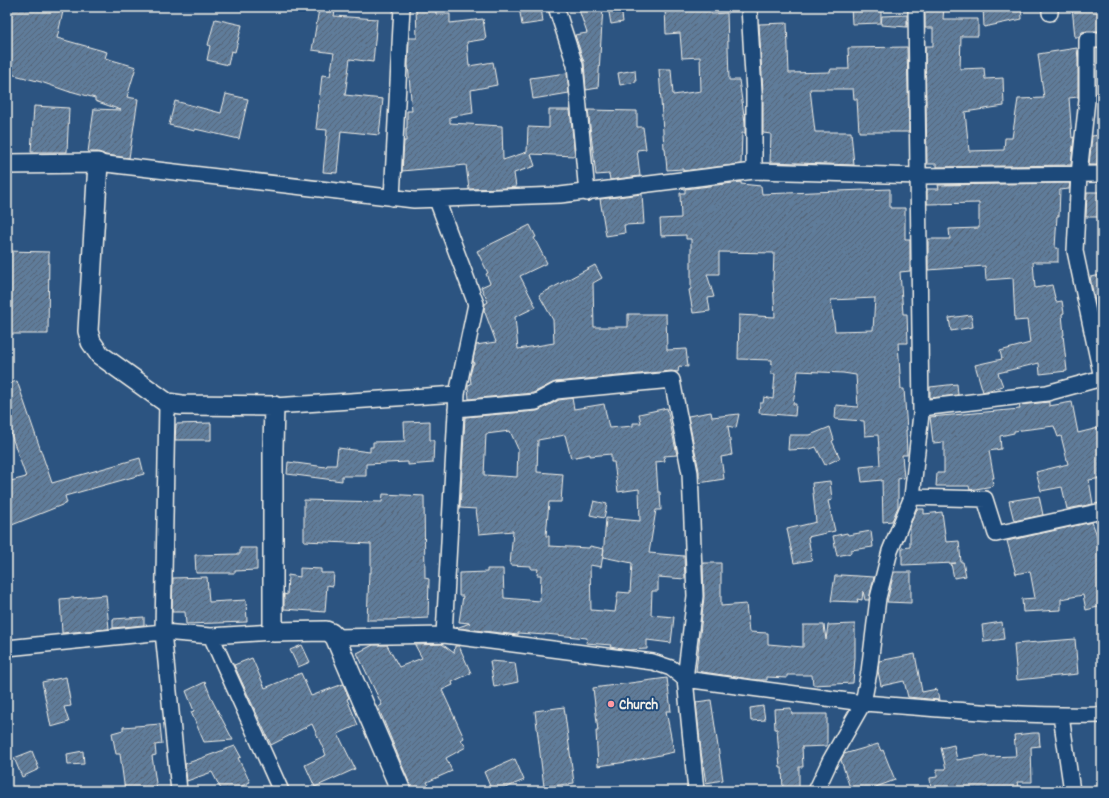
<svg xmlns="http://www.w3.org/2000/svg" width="1109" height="798" viewBox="0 0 1109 798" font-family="Dekko,sans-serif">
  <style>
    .building { fill: url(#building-hatch); stroke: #f4f1e8; fill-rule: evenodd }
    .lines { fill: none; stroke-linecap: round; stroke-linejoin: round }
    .minor-casing { stroke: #f4f1e8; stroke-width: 18 }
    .major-casing { stroke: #f4f1e8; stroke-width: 22 }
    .minor { stroke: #1f4a7a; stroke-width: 15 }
    .major { stroke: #1f4a7a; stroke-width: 19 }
    .poi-dot { fill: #ff9aa2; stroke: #1f4a7a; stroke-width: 1.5 }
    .labels { text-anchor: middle; stroke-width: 4; stroke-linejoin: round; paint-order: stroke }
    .poi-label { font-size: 15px; font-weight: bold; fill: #f4f1e8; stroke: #1f4a7a; text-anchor: start }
  </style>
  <defs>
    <pattern id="building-hatch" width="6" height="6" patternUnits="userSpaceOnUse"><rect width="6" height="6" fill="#5e7b9a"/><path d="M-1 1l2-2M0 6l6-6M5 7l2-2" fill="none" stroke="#556474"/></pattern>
  </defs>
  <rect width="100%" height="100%" fill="#2c5481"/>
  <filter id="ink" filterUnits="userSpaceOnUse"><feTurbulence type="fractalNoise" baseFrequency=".025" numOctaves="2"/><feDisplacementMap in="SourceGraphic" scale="8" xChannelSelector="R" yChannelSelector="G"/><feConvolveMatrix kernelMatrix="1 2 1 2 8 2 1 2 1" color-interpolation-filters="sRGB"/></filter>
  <g filter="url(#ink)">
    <path class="building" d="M7 7H64L57 38 107 52 105 58 136 67 127 97 138 99 129 158 105 155 98 152H88L94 109 121 110 95 101V98L70 91V92L41 82 7 73Z
      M416 7H436V14H450V23L483 19 486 39 467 42 469 66 493 62 497 85 471 90 473 113 450 117V123L502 126 503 160 527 152 528 127 549 128V110H570L575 156 531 154 535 166 514 173 516 187 506 188 469 189 466 165 402 171 404 141H406V128H407V111H412L408 64 409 38H417Z
      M519 7H541L543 22 522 25Z
      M578 7H603L598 88 586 90 584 62 575 35 587 33Z
      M608 7H621L623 22 611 24Z
      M665 7H711V14L727 13 729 80H739L745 122V133H742L741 164 683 171V169L667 170 665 148H664L659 69H671L673 95 701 91 700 57 682 58 680 33 666 34Z
      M851 7H881V23L852 24Z
      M925 7H944L943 19H978V36H961L960 69 984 68 985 79 1003 78 1004 106 965 112 969 151 1004 150 1005 138H1012L1018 99 1044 98 1038 54 1077 48 1078 59V97L1069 98 1072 138 1074 137 1071 165 937 167V164H927L925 46H933V28H925Z
      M983 7H1021L1022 19 984 27Z
      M1072 7H1102V31H1087L1082 32 1079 37H1075Z
      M319 9 335 11 334 16 377 19 373 62 350 59 345 95 383 99 379 135 341 131 337 173 323 172 327 130 316 129 322 75 330 76 334 53 312 50Z
      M907 15V27L881 25 882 16Z
      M215 19 242 25 235 52 231 51 228 65 207 60 210 46 208 45Z
      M787 23 789 73 830 72 831 69H849L848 48 907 47 909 132H859L857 99H854L853 89H810L815 132H851L854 165 770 162 771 134 763 133V92L759 24Z
      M635 70 636 82 620 85 618 73Z
      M567 73 569 93 533 99 530 78Z
      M226 94 248 99 239 139 195 129V131L169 125 175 101 221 113Z
      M34 106 69 108 67 152H31Z
      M588 110 637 111V127H643L646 149 637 150 640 176 610 180 609 174 596 175Z
      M1100 135 1097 165H1089L1092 136Z
      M741 182V184L761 186 762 194 890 189V208H905V239H910V271L900 272 903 314H907L908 343H898L901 389H904L907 430H906L907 455H902L904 478 898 479V507L892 521 883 522 882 480 862 482 860 467 880 465 878 435 865 436 864 421 835 419 836 405 858 407 856 375 843 373 798 371 793 404H796L795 416 759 413 760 403H763L764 397 773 399 775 374H771L772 360 738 359 739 315 775 317 773 281 774 253 719 252V274H707L714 297 708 298 710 311 693 313 689 290 691 289V239H686V235L661 236 660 219 681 218 680 193H685V189ZM875 298 873 330 835 331 831 300Z
      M1070 183 1069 189 1060 190 1059 216H1057L1055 248H1058V262H1033L1035 288 1052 285 1056 302 1062 301 1064 313 1062 314 1064 335H1063L1067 371 1040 374 1039 363 998 373 1003 386 983 392 975 365 1002 359 1000 351 1030 343 1027 320 1015 321 1013 278 986 280 985 266 928 270V239H950L949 229 979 228V203L927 204V189H939L938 185Z
      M1087 192H1099V217H1086Z
      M642 194 644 224 624 225 625 233 606 236 600 199Z
      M530 225 536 237 534 238 547 263 520 276 536 307 515 317 518 349 554 343 553 320 539 295 595 265 602 278 593 283 594 327H628V314H666L667 350 686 349 688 367 679 366 678 372 671 371 555 382 533 393 469 399 468 387V385L471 384 470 375 473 364H474L473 360 476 345 496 342 484 310 485 304 488 302 481 287 490 283 486 274 488 273 477 251Z
      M7 251 49 252 48 334H7Z
      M1102 275V332H1101L1090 277Z
      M971 315 973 327 951 331 949 318Z
      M17 381 52 483 140 458 144 474 65 496 67 503 7 527V482L26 477 7 423V384Z
      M957 384 958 395 930 398V387Z
      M572 398 574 409 604 404 609 428 633 426V423H641L639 414 667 408 677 455 664 456 665 461 656 462 658 492H660L661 510H656L649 553 684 556 685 579 658 577V591H652L651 615 674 617 671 643 647 640V649L627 650 610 647 611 645 586 643 587 638 545 634V635L518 633V635L456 628 470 623 459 622 463 596H459V573L487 572V569H503L504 598 540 601 541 575H537L538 569H531V566L510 565 513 531 479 534 476 509 460 508 465 417 537 411 559 400ZM510 431 518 449 517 477 484 475 486 434ZM565 435 571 458 590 454V456L611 454V462H614L618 492 639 489 640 521 606 518 603 557 632 563 630 593 618 592 615 612 591 610 590 565 601 567 604 549 590 546 589 548 549 546V536H546L549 502H561L563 474 537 472 538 440Z
      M1049 402V406L1072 402 1078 433 1102 427V478L1089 480 1093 504 1067 509 1062 487 1041 491 1036 472 1068 464 1061 436 1058 437 1054 426 1014 431V433L1000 436 1001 449 989 451 994 478H992L993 486 970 490 969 486H936L937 473H944V442L933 443 930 417 1020 409 1019 405Z
      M711 412 712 417 739 414 736 428 728 426 732 455 721 457 724 479 699 483V471L688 416Z
      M430 421V440H434L433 463 408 465V462L366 464V476H342V481L287 474 288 462 326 467 327 465H336L338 448 370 452V447H373V442L405 441 404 422Z
      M211 423V440H175L176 424Z
      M830 427 834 440 832 441 840 458 825 465 816 447 810 449 788 450 789 435H810Z
      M830 481 832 500 828 501 835 531 808 537 812 560 794 563 787 529 816 522 812 483Z
      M383 494 424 496 425 578 429 579 428 618 390 620H367L369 573H371V544L304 541V500L382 502Z
      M1039 496 1043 515 1014 521 1009 501Z
      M594 501 607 504 604 518 590 515Z
      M917 509H924V514L942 512 946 542 959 541 961 562H963L966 576 954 578 951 564 956 563 902 565V548L910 547V525Z
      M1092 522 1098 538 1102 537V606L1086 610 1083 595 1061 599V610L1023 612 1022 599 1035 598 1030 571 1016 574 1007 541Z
      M871 531 873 547 851 550V553L837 556 833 536 847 533 848 535Z
      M240 548H257V570L235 571V573H196L195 555 240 554Z
      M703 563H721V606L746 604 749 632 768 633V644L803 647V625H824L826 640 828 625 855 624V658L853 683 813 685 812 675H787V678L767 677V680H756L696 671 704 597Z
      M300 568 321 569V573H334L333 586 327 585 325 612 284 609V594L287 595 288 575 300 577Z
      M894 572H911V603L887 602Z
      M841 575 874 577 869 600H865L863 591 862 600 857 599 858 602 831 601 835 576H842Z
      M207 577 209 602 246 600 247 622 186 624 185 612H172L173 578Z
      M106 595 109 629 62 633 60 599Z
      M144 617V625L113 628V619Z
      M1002 622 1004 639 984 642 982 625Z
      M1075 639 1078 674 1017 680 1014 644Z
      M442 644 454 653 455 646H459L471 673 452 682 453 685 442 690 464 738 461 740 466 747 446 758 452 771 427 782 429 786 418 791H412L411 787 378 707 382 705 357 653 373 645H387L399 667 422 658 415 645Z
      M302 645 310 662 298 667 290 650Z
      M915 654 922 692 937 689 939 700 908 697 904 681 881 686 878 671 879 661Z
      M252 658 265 688 301 673 311 696 343 684 349 698 347 699 358 725 338 734 355 769 315 787 305 765 326 755 312 724 271 745 234 665Z
      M490 661 515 663 518 682 494 687Z
      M66 677 71 706 64 707 69 722 51 727 42 682Z
      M667 678 671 711H666L674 752 627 762 598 766 596 731H598L593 688Z
      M205 682 213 702 233 740 204 742 191 712 194 711 186 691Z
      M711 700 723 780 706 783 701 752 696 702Z
      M763 706 765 720 751 721 750 708Z
      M564 707 574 783 544 787 535 711Z
      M791 708 792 714H827V746L802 747 803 767H799V791H783L782 768H780L777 729H775L774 709Z
      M160 724 162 744 155 745 156 755 152 756 157 790 125 791 120 754H116L112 733 123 730V727Z
      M1033 733H1039L1040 746 1031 747 1032 782H1017L1019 791H931L930 778 937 777V769H946L941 748 954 745 957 760 986 755V757L1016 756 1014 735Z
      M878 744 881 751 883 750 895 780 876 787 877 791H851L841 760 844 754Z
      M235 746 241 757 238 758 250 782 232 791H222L212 772 187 781 185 764Z
      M32 751 39 769 22 777 14 758Z
      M83 751 84 764 68 765 67 754Z
      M515 759 524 780 498 791H492L484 772Z"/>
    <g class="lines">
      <defs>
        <path id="minor" d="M556 7 575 65 587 193
          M749 7 754 92V171
          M916 7 921 414 912 497 890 551 878 598 869 672 863 703C943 709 1022 717 1102 715
          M1050 7V13
          M98 163 414 200 560 195 754 171 919 176 1102 174
          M392 198 402 7
          M437 200 476 304 457 394 444 635
          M1102 378 1075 251 1079 174 1087 100V40H1102
          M274 406 457 394
          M921 408 1047 393 1102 378
          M456 409 536 402 556 391 672 380 690 473 695 596 685 679 696 791
          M912 497 985 499 996 534 1102 511
          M273 632 211 636 281 791
          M335 637 444 635 653 662 671 668 685 679 863 703 830 761 816 791
          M7 648 163 632 167 403
          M1061 716 1072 791
          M179 791 163 632 211 636"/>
        <path id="major" d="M7 164 98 163 88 331 91 342 100 355 167 403 182 405 274 406 273 448V632L326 631 331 633 335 637 401 791"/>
      </defs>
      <use href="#minor" class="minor-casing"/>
      <use href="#major" class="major-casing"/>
      <use href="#minor" class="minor"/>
      <use href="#major" class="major"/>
    </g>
  </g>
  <circle class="poi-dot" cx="611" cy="704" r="4"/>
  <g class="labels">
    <g class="poi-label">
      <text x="619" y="709">Church</text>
    </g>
  </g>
  <rect width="1109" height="798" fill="none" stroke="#1f4a7a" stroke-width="24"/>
  <rect x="12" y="12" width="1085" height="774" fill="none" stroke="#f4f1e8" stroke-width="1.5" filter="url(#ink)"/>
</svg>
